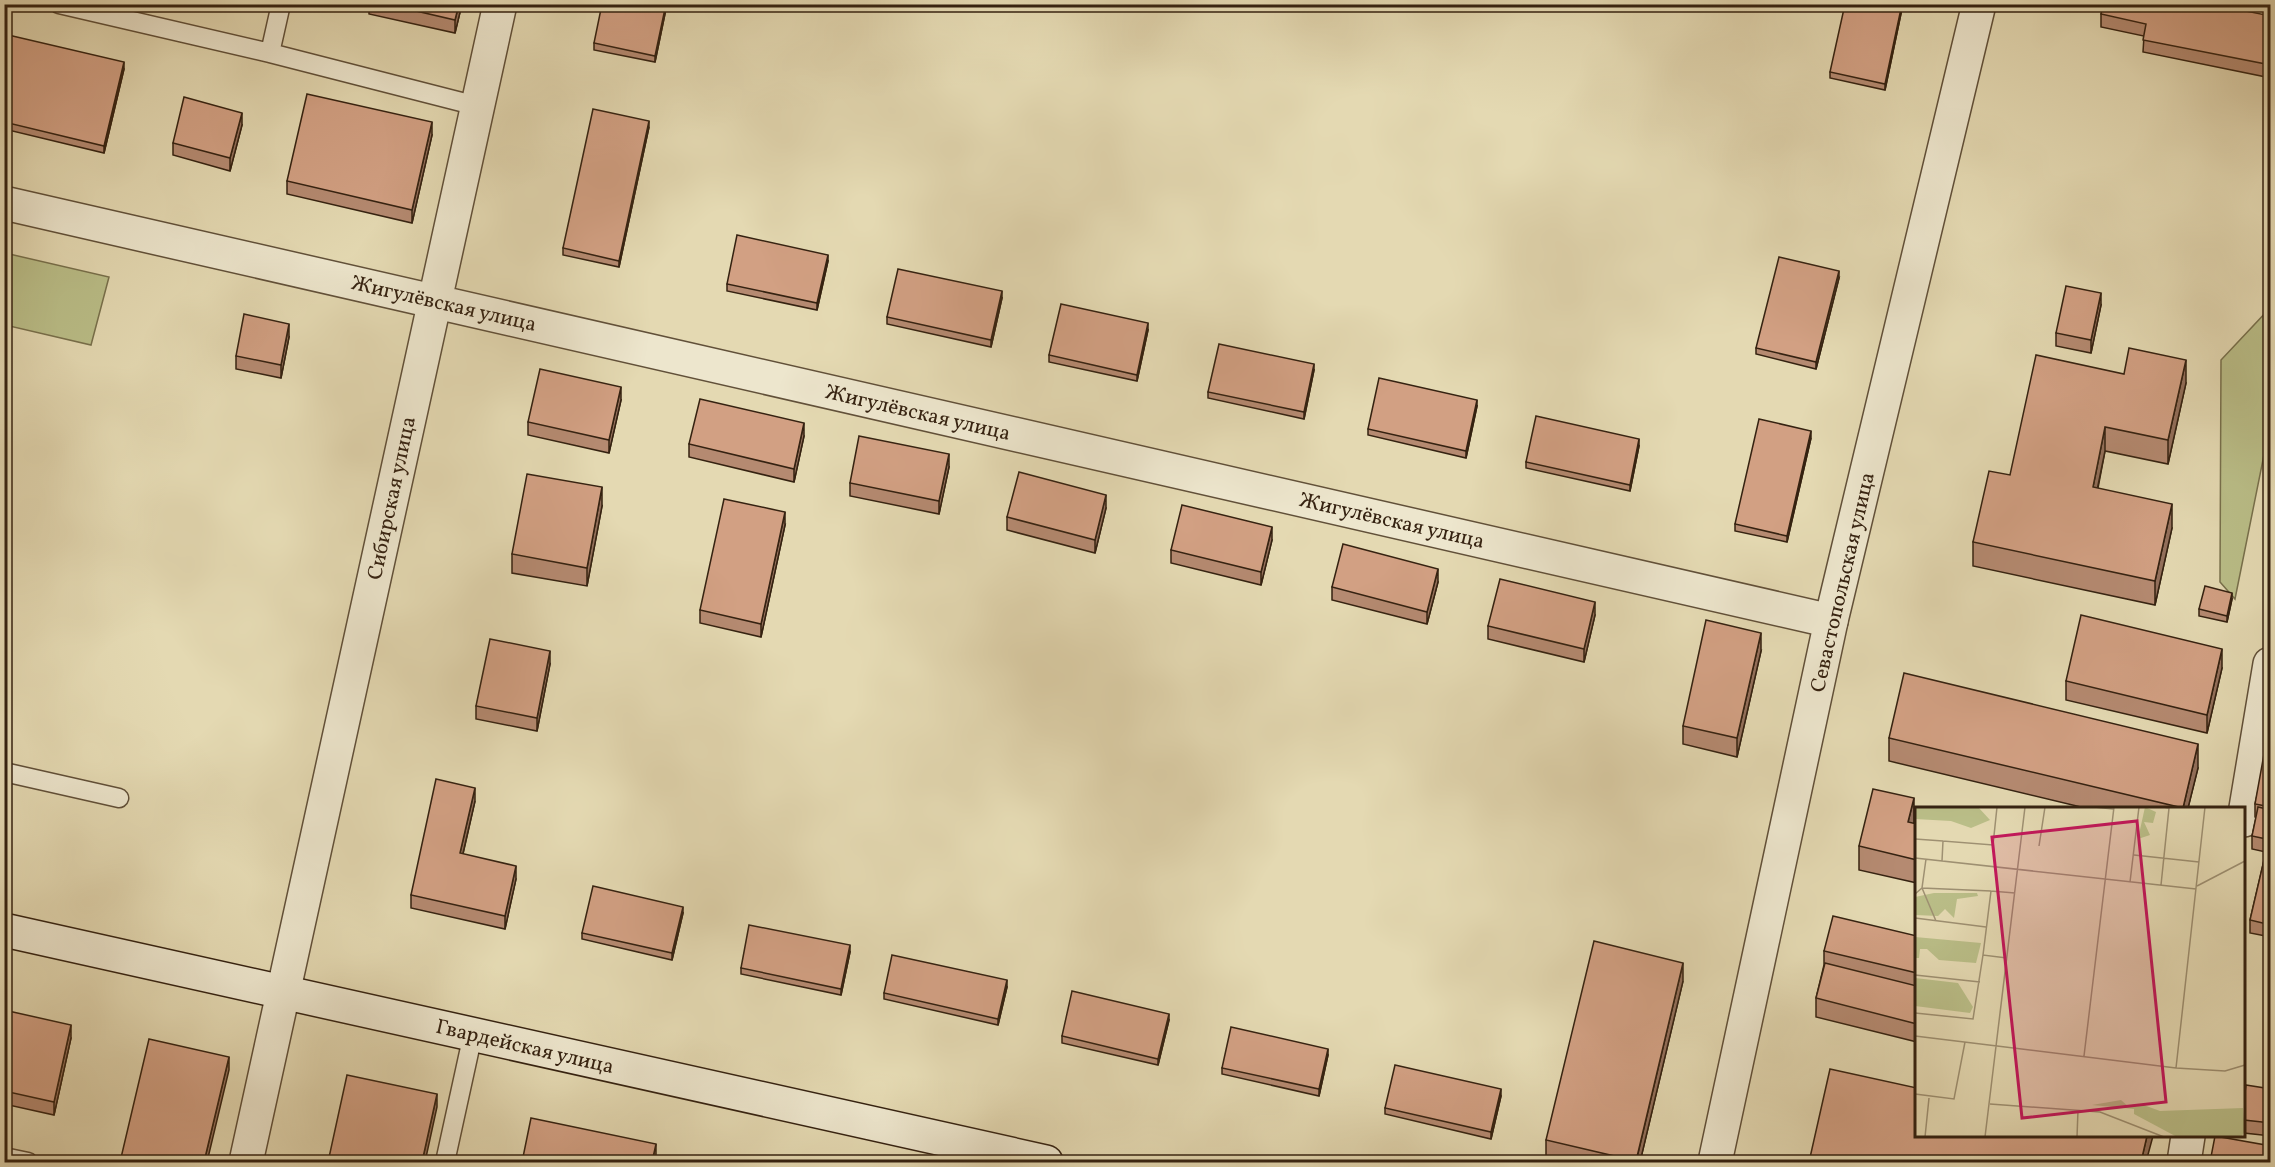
<svg xmlns="http://www.w3.org/2000/svg" width="2275" height="1167" viewBox="0 0 2275 1167" font-family="Vollkorn,serif">
  <style>
    .green { fill: #babe88; stroke: #78704c; stroke-width: 1.5 }
    .lines { fill: none; stroke-linecap: round; stroke-linejoin: round }
    .service-casing { stroke: #615039; stroke-width: 21 }
    .minor-casing { stroke: #615039; stroke-width: 36 }
    .tertiary-casing { stroke: #615039; stroke-width: 36 }
    .secondary-casing { stroke: #352211; stroke-width: 36 }
    .service { stroke: #ede6cd; stroke-width: 18 }
    .minor { stroke: #ede6cd; stroke-width: 33 }
    .tertiary { stroke: #ede6cd; stroke-width: 33 }
    .secondary { stroke: #ede6cd; stroke-width: 33 }
    .wall { fill: #b58a71; stroke: #352211; stroke-width: 1.5 }
    .shaded-wall { fill: #93705c; stroke: #352211; stroke-width: 1.5 }
    .building { fill: #d2a083; stroke: #352211; stroke-width: 1.5 }
    .labels { text-anchor: middle; stroke-width: 4.5; stroke-linejoin: round; paint-order: stroke }
    .street-label { font-size: 21px; fill: #352211; stroke: #ede6cd }
    .inset-road { fill: none; stroke: #9e9072; stroke-width: 1.5 }
    .view { fill: #c2185b; fill-opacity: 0.15; stroke: #c2185b; stroke-width: 3 }
    .inset-edge { fill: none; stroke: #352211; stroke-width: 3 }
  </style>
  <rect width="100%" height="100%" fill="#e4d9b2"/>
  <filter id="stains"><feTurbulence type="fractalNoise" baseFrequency=".00333" numOctaves="4"/><feColorMatrix values="0 0 0 0 .2 0 0 0 0 .09 0 0 0 0 .02 0 0 0 .5 -.17"/></filter>
  <radialGradient id="worn" r=".72"><stop offset=".6" stop-color="#630" stop-opacity="0"/><stop offset="1" stop-color="#630" stop-opacity=".3"/></radialGradient>
  <path class="green" d="M5 253 109 277 91 345 5 325Z
    M2270 308V425L2235 599 2220 582 2221 360Z"/>
  <g class="lines">
    <defs>
      <path id="service" d="M59 4 270 53 477 106
        M270 53 281 4
        M4 772 119 798
        M4 1157 28 1162
        M445 1162 473 1034"/>
      <path id="minor" d="M4 203 1831 621
        M2244 820 2270 664
        M246 1162 500 4
        M2184 1162 2188 1136"/>
      <path id="tertiary" d="M1715 1162 1831 621 1979 4"/>
      <path id="secondary" d="M4 930 1046 1162"/>
    </defs>
    <use href="#service" class="service-casing"/>
    <use href="#minor" class="minor-casing"/>
    <use href="#tertiary" class="tertiary-casing"/>
    <use href="#secondary" class="secondary-casing"/>
    <use href="#service" class="service"/>
    <use href="#minor" class="minor"/>
    <use href="#tertiary" class="tertiary"/>
    <use href="#secondary" class="secondary"/>
  </g>
  <path class="wall" d="M369 4H462L455 33 369 14Z
    M667 4 655 62 594 50V43Z
    M1903 4 1885 90 1830 78V72Z
    M2101 14 2271 16V78L2143 52 2144 36 2101 27Z
    M4 34 124 69 104 153 4 129Z
    M242 125 230 171 173 155V143Z
    M649 127 619 267 563 255V248Z
    M432 135 412 223 287 194V181Z
    M828 261 817 310 727 291V284Z
    M1839 278 1816 369 1756 354V348Z
    M1002 298 991 347 887 324V317Z
    M2101 305 2091 353 2056 346V333Z
    M1148 330 1137 381 1049 362V355Z
    M289 337 281 378 236 369V356Z
    M1314 370 1304 419 1208 398V392Z
    M2124 374 2186 383 2168 464 2105 451 2098 488 2172 528 2155 605 1973 566V542L2010 475Z
    M621 400 609 453 528 435V422Z
    M1477 406 1466 458 1368 435V429Z
    M804 436 794 482 689 457V444Z
    M1811 438 1787 542 1735 531V524Z
    M1639 446 1630 491 1526 468V462Z
    M949 467 939 514 850 496V483Z
    M602 506 587 586 512 573V554Z
    M1106 508 1095 553 1007 530V517Z
    M785 525 761 637 700 623V610Z
    M1272 540 1261 585 1171 563V550Z
    M1438 582 1427 624 1332 600V587Z
    M2232 599 2227 622 2199 616V609Z
    M1595 615 1584 662 1488 639V626Z
    M1761 651 1737 757 1683 744V726Z
    M550 664 537 731 476 719V706Z
    M2222 668 2207 733 2066 700V681Z
    M2271 732V937L2250 933V920L2266 852 2252 849V836L2256 818 2255 817V804Z
    M1889 738 2198 768 2188 808H2085L1889 761Z
    M475 801 463 854 516 879 505 929 411 908V895Z
    M1913 823 1917 824V883L1859 870V846Z
    M683 913 672 960 582 939V933Z
    M1917 936V1042L1816 1017V998L1824 965V951Z
    M850 952 841 995 741 974V968Z
    M1683 981 1640 1162H1563L1546 1158V1140Z
    M1007 987 998 1025 884 999V993Z
    M4 1010 71 1038 54 1115 4 1104Z
    M1169 1020 1158 1065 1062 1043V1036Z
    M1328 1055 1319 1096 1222 1074V1068Z
    M2271 1089V1136L2244 1133V1100Z
    M1501 1096 1491 1139 1385 1114V1108Z"/>
  <path class="shaded-wall" d="M459 4H462L455 33V20Z
    M666 4H667L655 62V56Z
    M1902 4H1903L1885 90V84Z
    M124 62V69L104 153V146Z
    M242 113V125L230 171V158Z
    M649 121V127L619 267V261Z
    M432 122V135L412 223V210Z
    M828 255V261L817 310V303Z
    M1839 271V278L1816 369V362Z
    M1002 291V298L991 347V340Z
    M2101 293V305L2091 353V340Z
    M1148 323V330L1137 381V375Z
    M289 324V337L281 378V365Z
    M2186 360V383L2168 464V440Z
    M1314 364V370L1304 419V412Z
    M621 387V400L609 453V440Z
    M1477 400V406L1466 458V451Z
    M804 423V436L794 482V469Z
    M2105 427V451L2093 510V487Z
    M1811 431V438L1787 542V536Z
    M1639 439V446L1630 491V485Z
    M949 454V467L939 514V501Z
    M602 487V506L587 586V568Z
    M1106 495V508L1095 553V540Z
    M2172 504V528L2155 605V581Z
    M785 512V525L761 637V624Z
    M1272 527V540L1261 585V572Z
    M1438 569V582L1427 624V612Z
    M2232 593V599L2227 622V616Z
    M1595 602V615L1584 662V649Z
    M1761 633V651L1737 757V738Z
    M2222 649V668L2207 733V715Z
    M550 651V664L537 731V718Z
    M8 653V659L4 678V671Z
    M2198 744V768L2188 808H2183Z
    M475 788V801L460 866V853Z
    M1914 798V822L1908 846V822Z
    M516 866V879L505 929V916Z
    M683 907V913L672 960V953Z
    M850 945V952L841 995V989Z
    M1683 963V981L1640 1162H1636Z
    M1007 980V987L998 1025V1019Z
    M1169 1014V1020L1158 1065V1059Z
    M71 1025V1038L54 1115V1102Z
    M1328 1049V1055L1319 1096V1089Z
    M229 1057V1070L207 1162H204Z
    M1501 1089V1096L1491 1139V1132Z
    M437 1094V1107L425 1162H422Z
    M2147 1136H2153L2146 1162H2141Z
    M656 1144V1156L655 1162H652Z"/>
  <path class="building" d="M386 4H459L455 20Z
    M602 4H666L655 56 594 43Z
    M1845 4H1902L1885 84 1830 72Z
    M2103 4H2211L2271 16V65L2143 40 2146 24 2101 14Z
    M4 34 124 62 104 146 4 122Z
    M307 94 432 122 412 210 287 181Z
    M184 97 242 113 230 158 173 143Z
    M593 109 649 121 619 261 563 248Z
    M737 235 828 255 817 303 727 284Z
    M1779 257 1839 271 1816 362 1756 348Z
    M898 269 1002 291 991 340 887 317Z
    M2066 286 2101 293 2091 340 2056 333Z
    M1061 304 1148 323 1137 375 1049 355Z
    M244 314 289 324 281 365 236 356Z
    M1219 344 1314 364 1304 412 1208 392Z
    M2129 348 2186 360 2168 440 2105 427 2093 487 2172 504 2155 581 1973 542 1989 471 2010 475 2036 355 2124 374Z
    M540 369 621 387 609 440 528 422Z
    M1379 378 1477 400 1466 451 1368 429Z
    M700 399 804 423 794 469 689 444Z
    M1536 416 1639 439 1630 485 1526 462Z
    M1759 419 1811 431 1787 536 1735 524Z
    M859 436 949 454 939 501 850 483Z
    M1019 472 1106 495 1095 540 1007 517Z
    M527 474 602 487 587 568 512 554Z
    M724 499 785 512 761 624 700 610Z
    M1182 505 1272 527 1261 572 1171 550Z
    M1343 544 1438 569 1427 612 1332 587Z
    M1500 579 1595 602 1584 649 1488 626Z
    M2205 586 2232 593 2227 616 2199 609Z
    M2081 615 2222 649 2207 715 2066 681Z
    M1706 620 1761 633 1737 738 1683 726Z
    M490 639 550 651 537 718 476 706Z
    M4 652 8 653 4 671Z
    M1904 673 2198 744 2183 808 1889 738Z
    M2268 732H2271V807L2255 804Z
    M436 779 475 788 460 853 516 866 505 916 411 895Z
    M1873 789 1914 798 1908 822 1917 824V860L1859 846Z
    M2258 807 2271 810V840L2252 836Z
    M2267 847 2271 848V925L2250 920Z
    M593 886 683 907 672 953 582 933Z
    M1833 916 1917 936V973L1824 951Z
    M749 925 850 945 841 989 741 968Z
    M1594 941 1683 963 1636 1161 1546 1140Z
    M892 955 1007 980 998 1019 884 993Z
    M1825 963 1917 986V1024L1816 998Z
    M1072 991 1169 1014 1158 1059 1062 1036Z
    M4 1010 71 1025 54 1102 4 1091Z
    M1231 1027 1328 1049 1319 1089 1222 1068Z
    M149 1039 229 1057 204 1162H120Z
    M1395 1065 1501 1089 1491 1132 1385 1108Z
    M1830 1069 1917 1088V1136H2147L2141 1162H1809Z
    M347 1075 437 1094 422 1162H328Z
    M2246 1085 2271 1089V1123L2244 1120V1100Z
    M531 1118 656 1144 652 1162H522Z
    M2215 1136 2271 1146V1162H2210Z"/>
  <g class="labels">
    <g class="street-label">
      <text transform="translate(444 303) rotate(13)" y="7">Жигулёвская улица</text>
      <text transform="translate(918 412) rotate(13)" y="7">Жигулёвская улица</text>
      <text transform="translate(391 498) rotate(-78)" y="7">Сибирская улица</text>
      <text transform="translate(1392 520) rotate(13)" y="7">Жигулёвская улица</text>
      <text transform="translate(1842 582) rotate(-77)" y="7">Севастопольская улица</text>
      <text transform="translate(525 1046) rotate(13)" y="7">Гвардейская улица</text>
    </g>
  </g>
  <g transform="translate(1915 807)">
    <rect width="330" height="330" fill="#e4d9b2"/>
    <path d="M0 0H63L75 13 56 21 36 14 0 12ZM230 0 241 5 238 16 229 15 235 28 223 32ZM19 86H62L63 89 42 92 39 111 30 102 23 109 0 108V90ZM0 130 66 136 61 156 24 153 12 142H5L4 151H0ZM0 171 43 176 58 200 55 206 0 199ZM206 293 214 300 226 297 245 304 328 301 330 324 326 330H262L219 307V302L177 298Z" fill="#babe88"/>
    <path class="inset-road" d="M179 0 198 2M0 32 28 34M124 39 130 0M219 48 284 55M0 51 281 82M11 52 7 81 76 84M27 54 28 34 78 38 82 0M215 75 224 0M246 78 254 1 248 0M282 79 330 54M0 87 7 81 21 114M0 111 71 120M68 148 76 84 100 86M0 168 65 175M0 206 58 212 68 148 92 151M0 229 82 239M82 239 261 261 310 264 330 258M169 249 199 0M261 261 290 0M0 287 39 292 50 235M75 297 185 305 249 330M10 330 14 291M70 330 110 0M162 330 163 303"/>
    <path class="view" d="M222 14 251 295 107 311 77 30Z"/>
    <rect width="330" height="330" class="inset-edge"/>
  </g>
  <rect width="2275" height="1167" fill="none" stroke="#e4d9b2" stroke-width="24"/>
  <rect x="6" y="6" width="2263" height="1155" fill="none" stroke="#352211" stroke-width="3"/>
  <rect x="12" y="12" width="2251" height="1143" fill="none" stroke="#352211" stroke-width="1.5"/>
  <rect width="100%" height="100%" filter="url(#stains)"/>
  <rect width="100%" height="100%" fill="url(#worn)"/>
</svg>
